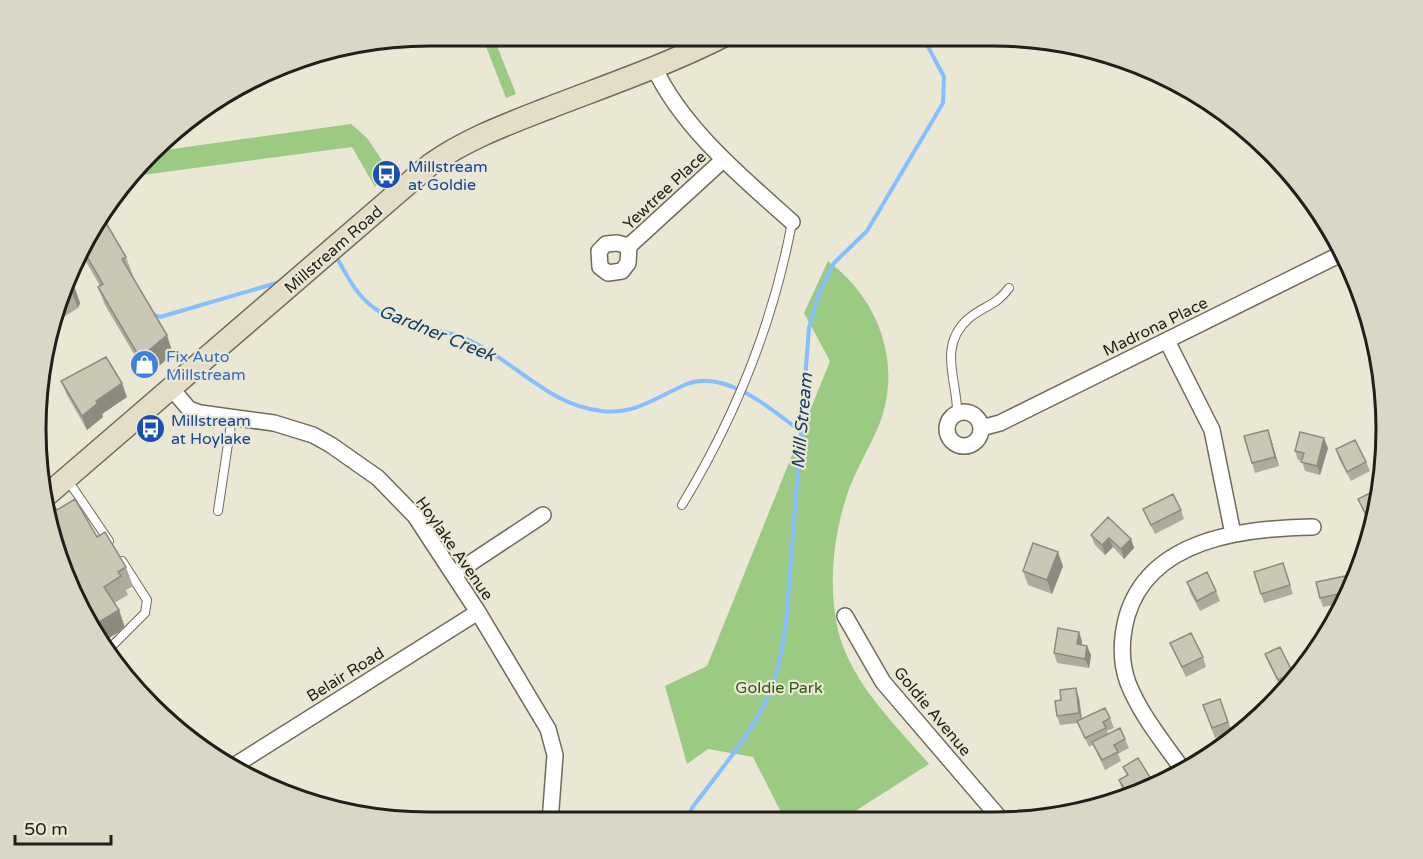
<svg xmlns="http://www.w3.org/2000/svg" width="1423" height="859" viewBox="0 0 1423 859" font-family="'Varela Round',sans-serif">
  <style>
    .green { fill: #9bca83 }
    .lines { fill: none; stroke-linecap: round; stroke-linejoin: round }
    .stream { stroke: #86beff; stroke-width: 4 }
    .lane-casing { stroke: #6f6c5c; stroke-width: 10 }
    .street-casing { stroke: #6f6c5c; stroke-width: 18 }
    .secondary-casing { stroke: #6f6c5c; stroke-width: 24 }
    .lane { stroke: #fff; stroke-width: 8 }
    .street { stroke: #fff; stroke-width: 15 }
    .secondary { stroke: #e5dec7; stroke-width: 21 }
    .wall { fill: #aeab9c }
    .shaded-wall { fill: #8d8b7f }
    .building { fill: #cac7b5; stroke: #8d8b7f; stroke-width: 1.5 }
    .labels { text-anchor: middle; stroke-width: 4.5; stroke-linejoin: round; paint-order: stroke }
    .transit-label { font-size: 16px; fill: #164399; stroke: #eae7d5; text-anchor: start }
    .street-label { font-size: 16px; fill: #211f19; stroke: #eae7d5 }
    .shop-label { font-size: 16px; fill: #366cbe; stroke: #eae7d5; text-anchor: start }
    .park-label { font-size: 16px; fill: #2e5a11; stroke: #eae7d5 }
    .water-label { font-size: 18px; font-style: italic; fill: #173d66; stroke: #eae7d5 }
    .rim { fill: none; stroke: #211f19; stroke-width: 3 }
  </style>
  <rect width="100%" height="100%" fill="#eae7d5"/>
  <path class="green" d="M482 36H493L516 94 506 98Z
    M351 124 367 138 390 172 375 187 352 147 135 176 158 151Z
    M828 261C879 299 903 364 879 425 869 449 855 471 847 495 833 537 828 587 838 630 851 683 894 723 929 764L838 822H786L753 757 708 749 687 764 665 686 707 666 830 361 804 313Z
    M1378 349 1380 353 1385 412 1377 396 1368 355Z"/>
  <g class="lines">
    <path class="stream" d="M336 256C347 276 357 297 377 310 402 327 439 327 467 339 514 360 547 405 602 411 636 415 658 396 687 384 725 369 773 410 800 431
      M152 314 160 317 280 282
      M686 822 692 808C719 771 752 735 770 692 779 671 782 647 786 624L809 328 817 298 834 263 867 231 943 103 944 77 923 37"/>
    <defs>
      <path id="lane" d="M957 413C958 382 937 347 968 319 983 306 996 306 1009 288
        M67 479 109 541
        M682 505C736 416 773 325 792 222
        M218 511 232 417
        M107 651 145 613 147 600 122 561"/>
      <path id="street" d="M654 67C682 128 743 178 792 222
        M617 243 629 246 628 263 622 271 608 273 600 267 599 251 606 244Z
        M629 246 723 160
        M1167 341 1212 430 1233 534
        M172 389 189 409 200 413 274 423 313 435 331 445 378 478 415 516 478 612 548 729 555 755 550 822
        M947 429a17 17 0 1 1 34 0a17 17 0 1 1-34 0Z
        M981 428 1000 423 1343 253
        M454 574 543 515
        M845 616 883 682 1003 822
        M232 767 478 612
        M1185 773C1165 744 1141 716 1128 683 1120 661 1121 638 1127 616 1150 538 1245 528 1313 527"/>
      <path id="secondary" d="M47 495 431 164C467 139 505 125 546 109 605 86 667 65 724 36"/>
    </defs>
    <use href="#lane" class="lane-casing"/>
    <use href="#street" class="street-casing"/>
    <use href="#secondary" class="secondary-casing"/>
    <use href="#lane" class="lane"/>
    <use href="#street" class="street"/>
    <use href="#secondary" class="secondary"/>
  </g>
  <path class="wall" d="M92 231 126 257 133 276H132L173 354 147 376 105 305 98 287 100 286 84 258 82 252Z
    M69 278 80 303 78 308 62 318 60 315 54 319 57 303Z
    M61 381 127 397 102 414 103 417 87 430 67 395Z
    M1268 430 1279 466 1255 473 1252 463Z
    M1328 448 1320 475 1305 471 1302 461 1298 460 1295 451Z
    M1336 449 1366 462 1370 471 1351 481 1339 459Z
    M1358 499 1379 507 1372 529 1362 508Z
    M1143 509 1181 510 1184 519 1155 534 1147 518Z
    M57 510 97 537 126 567 133 586 126 590 128 595 114 603 119 610 125 628 106 640 103 636 101 638 57 556Z
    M1091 535 1131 539 1134 548 1124 559 1113 547 1105 555 1095 545Z
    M1283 563 1293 594 1264 603 1254 572Z
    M1063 566 1052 594 1028 585 1023 571Z
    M1357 580 1345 603 1323 607 1320 598Z
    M1187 582 1216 591 1220 601 1200 611 1190 592Z
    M1082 641V645L1087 646 1091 655 1089 668 1057 663 1054 653Z
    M1170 643 1203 657 1206 667 1186 677 1174 652Z
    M1265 654 1293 673 1295 678 1286 687 1282 690 1269 664Z
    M1079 698 1082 719 1110 718 1114 728 1107 731 1108 734 1125 739 1129 748 1118 754 1121 761 1105 770 1093 745 1089 747 1078 723 1060 725 1057 716Z
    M1220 699 1232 732 1215 738 1203 705Z
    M1123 767 1154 786 1160 784 1128 799 1122 790 1119 780 1127 776Z"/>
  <path class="shaded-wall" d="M74 285 80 303 78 308 71 290Z
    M167 335 173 354 147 376 140 358Z
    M122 383 127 397 102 414 103 417 87 430 82 416 96 401Z
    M1268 430 1271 439 1279 466 1275 457Z
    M1324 438 1328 448 1320 475 1317 466Z
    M1109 538 1113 547 1105 555 1102 545Z
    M1131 539 1134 548 1124 559 1121 549Z
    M1058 552 1063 566 1052 594 1047 580Z
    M119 610 125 628 106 640 99 622Z
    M1079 632 1082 641 1080 653 1077 644Z
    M1087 646 1091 655 1089 668 1085 659Z
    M1076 688 1079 698 1082 722 1079 713Z
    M1153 782 1154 787 1129 798V796Z"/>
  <path class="building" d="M106 223 126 257 122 259 167 335 140 358 98 287 103 284 83 250 92 231Z
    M69 278 74 285 71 290 60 296Z
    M106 357 122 383 96 401 98 403 82 416 61 381Z
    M1268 430 1275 457 1252 463 1244 436Z
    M1300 432 1324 438 1317 466 1301 462 1304 453 1295 451Z
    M1355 440 1366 462 1347 472 1336 449Z
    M1380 488 1381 490 1379 507 1377 515 1368 519 1358 499Z
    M1173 494 1181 510 1151 525 1143 509Z
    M75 499 97 537 105 532 126 567 118 572 121 576 104 587 119 610 99 622 97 618 91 621 81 601 84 599 57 555 49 509 54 506 57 510Z
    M1108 517 1131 539 1121 549 1109 538 1102 545 1091 535Z
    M1033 543 1058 552 1047 580 1023 571Z
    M1283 563 1290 585 1261 594 1254 572Z
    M1207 572 1216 591 1197 601 1187 582Z
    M1355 574 1356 582 1351 591 1320 598 1316 582Z
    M1058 628 1079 632 1077 644 1087 646 1085 659 1054 653Z
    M1191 633 1203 657 1182 667 1170 643Z
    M1280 647 1293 673 1278 680 1265 654Z
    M1076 688 1079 713 1057 716 1055 701 1061 700 1060 690Z
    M1220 699 1228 722 1212 728 1203 705Z
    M1105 708 1110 718 1103 722 1106 728 1085 738 1077 721Z
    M1120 728 1125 739 1114 745 1118 752 1102 760 1092 742Z
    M1138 758 1153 782 1129 796 1119 780 1128 775 1123 767Z"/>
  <defs>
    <symbol id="bus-disc" viewBox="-11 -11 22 22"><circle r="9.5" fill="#1a4fb4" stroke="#eae7d5"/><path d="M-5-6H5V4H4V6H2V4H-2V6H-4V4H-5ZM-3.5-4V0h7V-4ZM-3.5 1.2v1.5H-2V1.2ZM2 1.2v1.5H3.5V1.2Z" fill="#fff"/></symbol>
    <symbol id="shop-disc" viewBox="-11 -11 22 22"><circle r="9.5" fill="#3f7fe0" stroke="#eae7d5"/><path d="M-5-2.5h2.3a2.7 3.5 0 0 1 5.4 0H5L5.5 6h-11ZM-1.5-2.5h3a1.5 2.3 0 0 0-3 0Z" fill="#fff"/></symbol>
  </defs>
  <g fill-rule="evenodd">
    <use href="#bus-disc" x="370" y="158" width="33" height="33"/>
    <use href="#shop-disc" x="128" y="348" width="33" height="33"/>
    <use href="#bus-disc" x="134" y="412" width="33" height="33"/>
  </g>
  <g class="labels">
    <g class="transit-label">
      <text x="408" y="172">Millstream<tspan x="408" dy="18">at Goldie</tspan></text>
      <text x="171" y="426">Millstream<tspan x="171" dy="18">at Hoylake</tspan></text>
    </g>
    <g class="street-label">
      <text transform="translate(664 190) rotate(-43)" y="6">Yewtree Place</text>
      <text transform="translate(333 249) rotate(-41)" y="6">Millstream Road</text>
      <text transform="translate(1155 326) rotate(-26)" y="6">Madrona Place</text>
      <text transform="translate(455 548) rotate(55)" y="6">Hoylake Avenue</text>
      <text transform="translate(345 674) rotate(-32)" y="6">Belair Road</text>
      <text transform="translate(933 711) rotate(50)" y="6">Goldie Avenue</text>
    </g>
    <g class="shop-label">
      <text x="166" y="362">Fix Auto<tspan x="166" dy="18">Millstream</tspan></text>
    </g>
    <g class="park-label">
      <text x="779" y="693">Goldie Park</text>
    </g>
    <g class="water-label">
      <text transform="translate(437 333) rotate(22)" y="6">Gardner Creek</text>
      <text transform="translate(802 421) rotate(-85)" y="6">Mill Stream</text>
    </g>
  </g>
  <path d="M0 0H1423V859H0ZM429 46H993A383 383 0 0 1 1376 429V429A383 383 0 0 1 993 812H429A383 383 0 0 1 46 429V429A383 383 0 0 1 429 46Z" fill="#dad7c6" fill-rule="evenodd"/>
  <path class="rim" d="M429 46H993A383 383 0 0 1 1376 429V429A383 383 0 0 1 993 812H429A383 383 0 0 1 46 429V429A383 383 0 0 1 429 46Z"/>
  <path d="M15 835v9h96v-9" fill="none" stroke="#211f19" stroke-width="3"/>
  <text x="24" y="835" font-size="18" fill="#211f19" stroke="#eae7d5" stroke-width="4.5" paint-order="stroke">50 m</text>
</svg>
